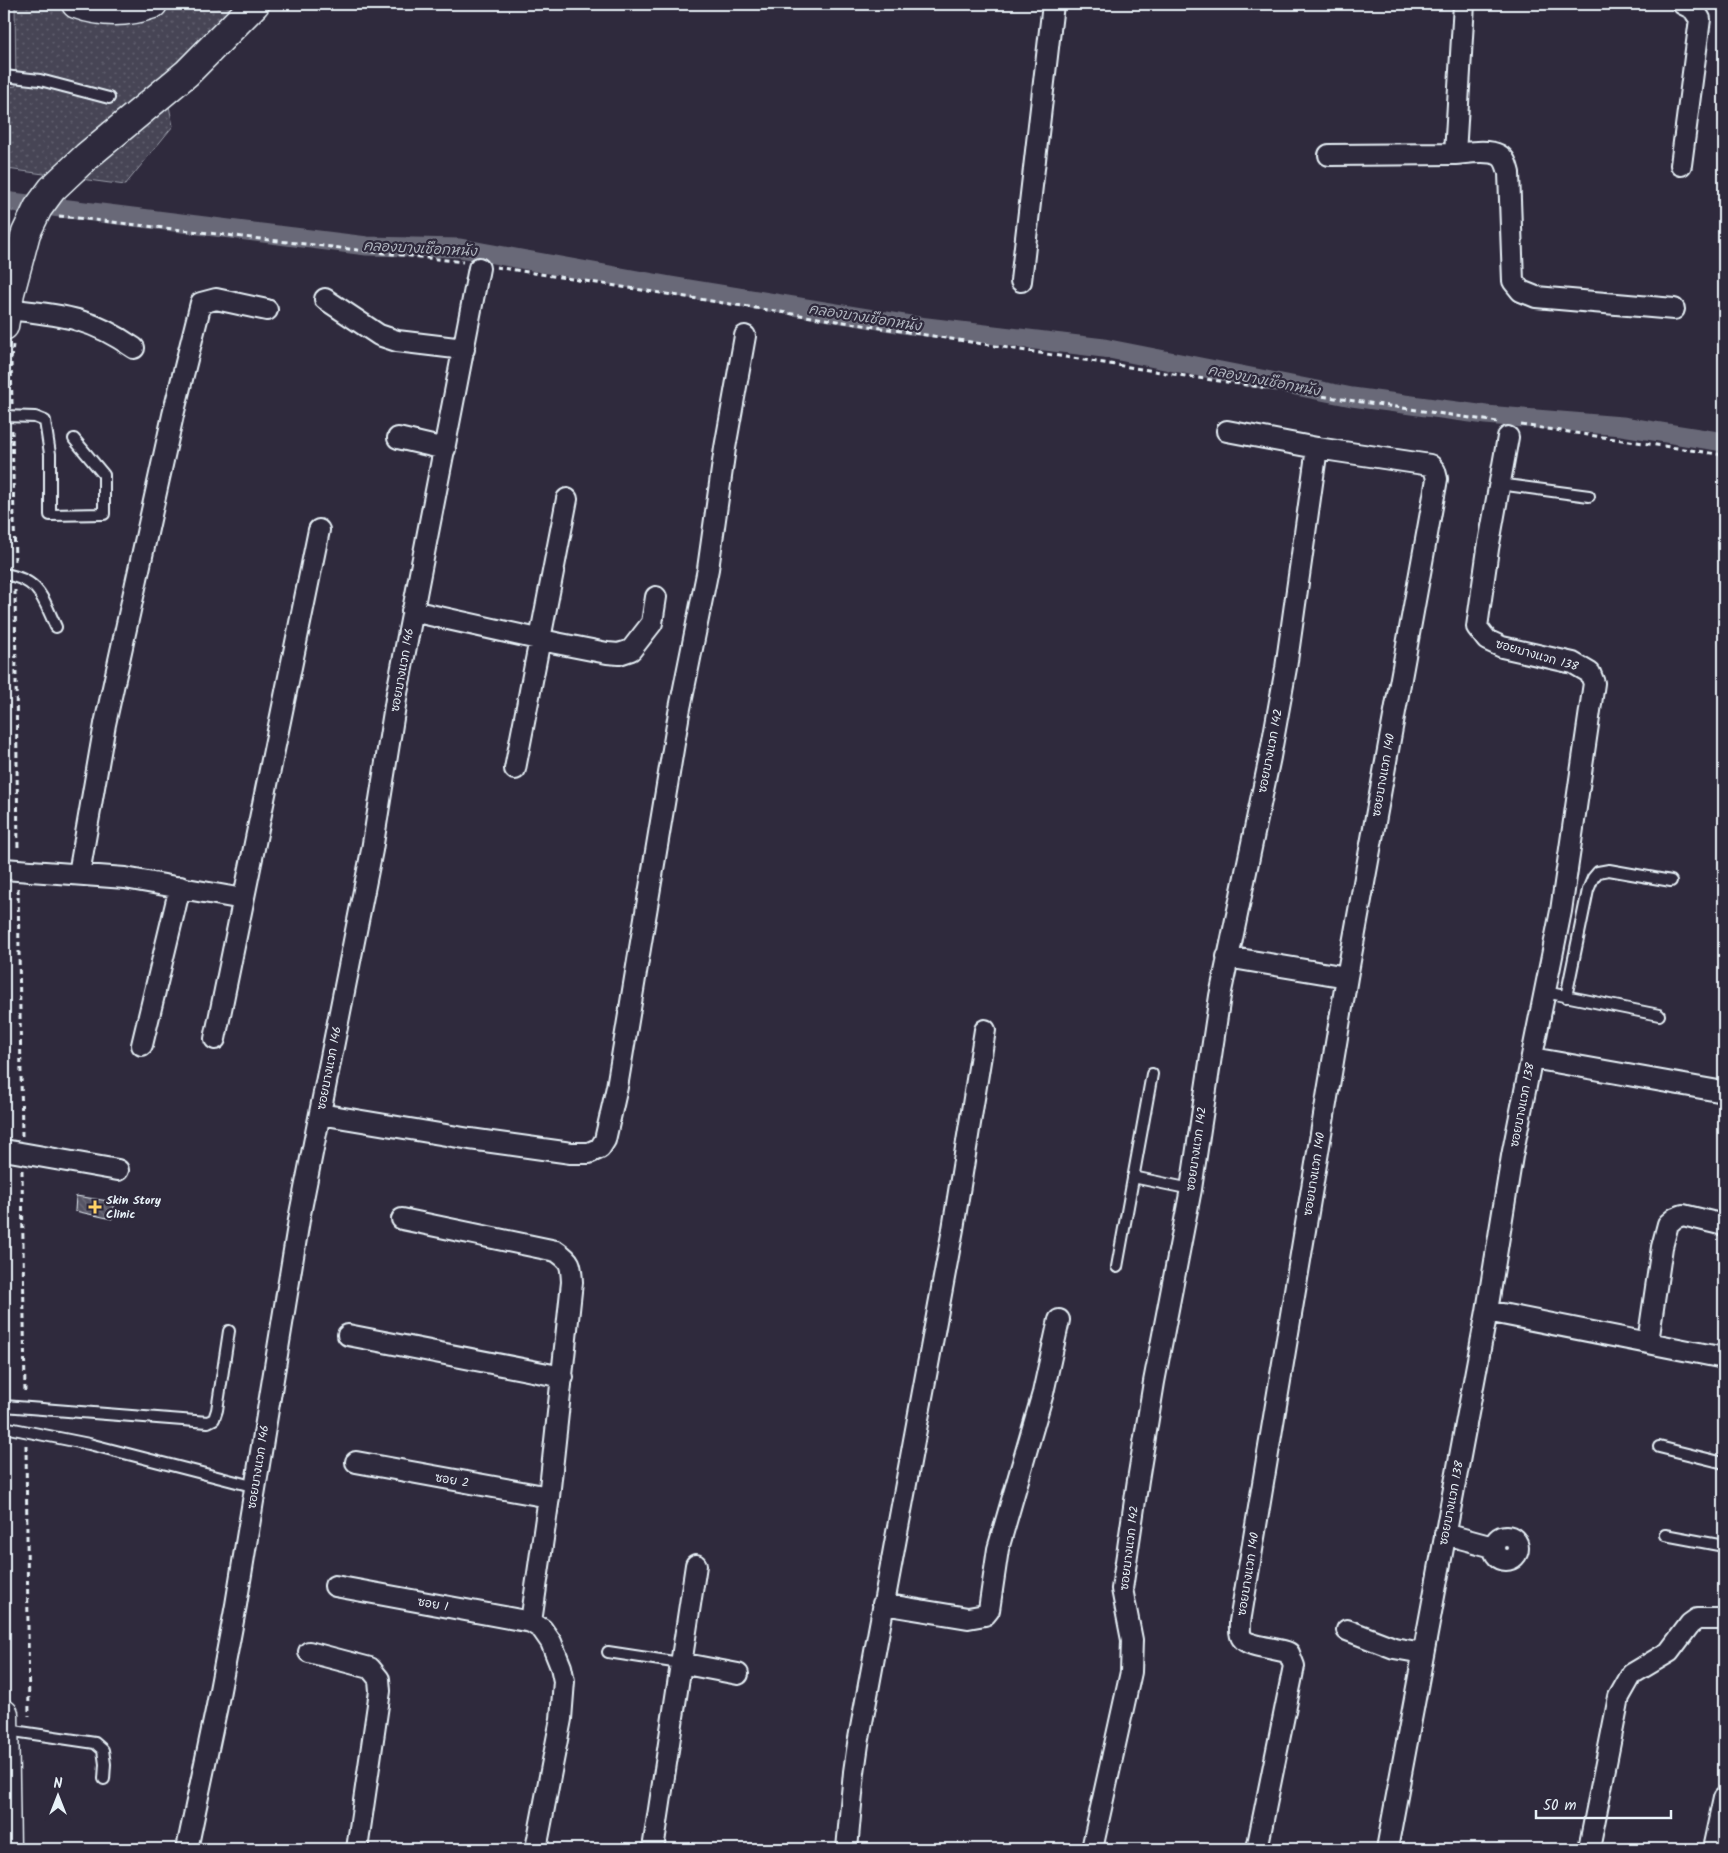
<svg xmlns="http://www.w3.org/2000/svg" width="1728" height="1853" viewBox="0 0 1728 1853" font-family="Kalam,'Playpen Sans Thai',sans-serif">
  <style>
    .park { fill: url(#park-dots); stroke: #979aa6 }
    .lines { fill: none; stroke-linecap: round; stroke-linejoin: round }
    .canal { stroke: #696978; stroke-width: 19 }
    .building { fill: url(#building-back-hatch); stroke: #e8f1f8 }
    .service-casing { stroke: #e8f1f8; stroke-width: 14 }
    .minor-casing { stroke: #e8f1f8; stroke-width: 24 }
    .secondary-casing { stroke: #e8f1f8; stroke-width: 31 }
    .primary-casing { stroke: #e8f1f8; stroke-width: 31 }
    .path { stroke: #e8f1f8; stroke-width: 3; stroke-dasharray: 5 4; stroke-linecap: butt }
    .service { stroke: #2f2a3d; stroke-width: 10 }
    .minor { stroke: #2f2a3d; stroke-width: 20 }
    .secondary { stroke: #2f2a3d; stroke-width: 28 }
    .primary { stroke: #2f2a3d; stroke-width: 28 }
    .poi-dot { fill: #ffd166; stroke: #2f2a3d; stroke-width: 2 }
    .labels { text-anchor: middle; stroke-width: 4.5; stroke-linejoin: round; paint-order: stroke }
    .street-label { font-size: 12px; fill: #e8f1f8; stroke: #2f2a3d }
    .poi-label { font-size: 12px; font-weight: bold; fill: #e8f1f8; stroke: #2f2a3d; text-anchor: start }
    .water-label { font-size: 14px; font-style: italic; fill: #afb4be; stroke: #2f2a3d }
  </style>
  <defs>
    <pattern id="park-dots" width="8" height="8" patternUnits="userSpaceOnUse" patternTransform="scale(1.25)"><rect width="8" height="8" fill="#464455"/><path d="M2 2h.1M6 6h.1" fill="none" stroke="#615f6e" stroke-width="1.8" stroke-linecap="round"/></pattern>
    <pattern id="building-back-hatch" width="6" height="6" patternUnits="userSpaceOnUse" patternTransform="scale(1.25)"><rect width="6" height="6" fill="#575565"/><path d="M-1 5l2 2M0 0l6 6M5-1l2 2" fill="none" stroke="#6f6e7c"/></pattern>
  </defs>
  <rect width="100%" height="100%" fill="#2f2a3d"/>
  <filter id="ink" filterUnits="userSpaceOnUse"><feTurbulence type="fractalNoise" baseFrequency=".02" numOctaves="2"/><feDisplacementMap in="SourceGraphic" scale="10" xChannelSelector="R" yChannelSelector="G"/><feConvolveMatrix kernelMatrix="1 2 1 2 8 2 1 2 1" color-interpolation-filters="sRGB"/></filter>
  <g filter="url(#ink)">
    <path class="park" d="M15 4H242L165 86 173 126 125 185 7 169 4 87 16 86Z"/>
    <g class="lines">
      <path class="canal" d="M4 201 367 246 460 248 671 286 910 325 1104 348 1352 397 1486 415 1622 426 1724 442"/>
    </g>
    <path class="building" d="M76 1196 115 1202 112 1219 75 1211Z"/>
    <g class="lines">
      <defs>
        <path id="service" d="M4 76 40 80 109 98
          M4 416 35 417 45 421 50 454V515L104 514V475L74 439
          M1499 484 1589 496
          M4 574C40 580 42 597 56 627
          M1545 992 1659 1015
          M1566 997 1588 890 1593 878 1598 872 1609 870 1671 881
          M1133 1177 1191 1189
          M1117 1267 1152 1074
          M4 1406 208 1422 214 1419 217 1410 229 1331
          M4 1427 89 1444 256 1487
          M1659 1447 1724 1463
          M1665 1535 1724 1546
          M608 1652 680 1663
          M7 1730 95 1743 103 1750 105 1764 104 1779"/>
        <path id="minor" d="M1464 4 1455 154C1467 153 1488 149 1499 155 1506 159 1507 166 1509 173L1513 281 1521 291 1536 297 1674 309
          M1329 155 1455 154
          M1681 165 1700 19 1693 9 1683 4
          M1021 281 1053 4
          M325 299 379 335 397 341 464 349
          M7 309C59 315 89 316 134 348
          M1227 431 1317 448 1430 465 1435 471 1437 479 1347 977 1240 1622C1240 1627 1239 1634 1242 1638 1248 1647 1278 1648 1289 1653L1294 1666 1257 1849
          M398 438 445 449
          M412 611 556 643 607 653 619 654 631 650 652 623 656 597
          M515 769 567 499
          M4 869 125 878 243 899
          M79 874 105 724 173 415 201 303 216 299 267 310
          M1227 957 1347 977
          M215 1039 319 530
          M142 1045 180 887
          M1532 1058 1724 1092
          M320 1114 470 1139 571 1153H589L600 1148 605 1140 617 1087 679 713 708 569 725 448 745 336
          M4 1150 118 1170
          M402 1219 556 1251C571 1261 571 1264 572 1282L549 1497 531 1622
          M1487 1311 1724 1358
          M348 1335 563 1377
          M1648 1342 1662 1247 1668 1224 1675 1218 1683 1215 1724 1225
          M356 1462 549 1497
          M1445 1534 1493 1547
          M1494 1548a12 12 0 1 1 24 0a12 12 0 1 1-24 0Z
          M335 1586 531 1622 542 1629 551 1642 561 1667 564 1681 561 1719 536 1849
          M883 1604 968 1618 985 1615 989 1610 998 1549 1043 1393 1059 1320
          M1347 1630 1394 1648 1423 1653
          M309 1652 370 1668 379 1679 380 1691 357 1849
          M680 1663 738 1674
          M187 1849 217 1706 236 1605 300 1214 372 850 397 693 479 268
          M653 1849 696 1565
          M847 1849 854 1772 858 1744 953 1229 985 1030
          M1092 1849 1131 1672 1132 1640 1122 1589 1138 1480 1154 1382 1191 1189 1220 996 1270 757 1286 668 1317 448
          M1387 1849 1487 1311 1512 1156 1561 911 1594 683 1590 673 1573 663 1502 647 1487 640 1477 627 1488 549 1508 437
          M1589 1849 1619 1697 1632 1674 1669 1652 1690 1624 1697 1619H1724
          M1713 1849 1724 1798"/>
        <path id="secondary" d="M4 1714 6 1849"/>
        <path id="primary" d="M76 4C101 13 128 13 153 4
          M4 326 10 293 26 233 38 208 52 189 87 156 187 73 255 4"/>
      </defs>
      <use href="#service" class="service-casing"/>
      <use href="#minor" class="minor-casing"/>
      <use href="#secondary" class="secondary-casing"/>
      <use href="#primary" class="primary-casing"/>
      <path class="path" d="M4 209 13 211
        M59 216 463 262
        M496 267 1192 377 1498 422
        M12 404 11 360 13 345
        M1521 425 1724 455
        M12 430 15 564
        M15 590 18 851
        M18 888 22 1136
        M22 1170 25 1394
        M26 1445 29 1716"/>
      <use href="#service" class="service"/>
      <use href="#minor" class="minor"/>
      <use href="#secondary" class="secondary"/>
      <use href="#primary" class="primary"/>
    </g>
  </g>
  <path class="poi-dot" d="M92.5 1199.5h5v5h5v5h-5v5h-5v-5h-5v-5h5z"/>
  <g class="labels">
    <g class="street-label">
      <text transform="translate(1537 655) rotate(16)" y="4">ซอยบางแวก 138</text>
      <text transform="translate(402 670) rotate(-80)" y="4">ซอยบางแวก 146</text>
      <text transform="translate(1270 751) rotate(-79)" y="4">ซอยบางแวก 142</text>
      <text transform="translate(1383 775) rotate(-80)" y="4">ซอยบางแวก 140</text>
      <text transform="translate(329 1068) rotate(-79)" y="4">ซอยบางแวก 146</text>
      <text transform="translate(1522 1105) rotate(-79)" y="4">ซอยบางแวก 138</text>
      <text transform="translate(1196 1149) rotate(-82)" y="4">ซอยบางแวก 142</text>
      <text transform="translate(1314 1174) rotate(-81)" y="4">ซอยบางแวก 140</text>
      <text transform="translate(258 1467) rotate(-81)" y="4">ซอยบางแวก 146</text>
      <text transform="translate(452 1480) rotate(10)" y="4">ซอย 2</text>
      <text transform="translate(1451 1503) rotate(-79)" y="4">ซอยบางแวก 138</text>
      <text transform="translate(1129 1548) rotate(-83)" y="4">ซอยบางแวก 142</text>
      <text transform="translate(1248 1574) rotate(-81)" y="4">ซอยบางแวก 140</text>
      <text transform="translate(433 1604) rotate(10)" y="4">ซอย 1</text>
    </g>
    <g class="poi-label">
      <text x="106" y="1204">Skin Story<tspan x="106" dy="14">Clinic</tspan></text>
    </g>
    <g class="water-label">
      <text transform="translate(420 248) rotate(3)" y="5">คลองบางเชือกหนัง</text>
      <text transform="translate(865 317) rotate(9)" y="5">คลองบางเชือกหนัง</text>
      <text transform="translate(1264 380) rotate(11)" y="5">คลองบางเชือกหนัง</text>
    </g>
  </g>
  <rect width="1728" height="1853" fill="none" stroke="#2f2a3d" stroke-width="20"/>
  <rect x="10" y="10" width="1708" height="1833" fill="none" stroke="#e8f1f8" stroke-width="2" filter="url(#ink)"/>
  <g transform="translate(58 1796)" stroke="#2f2a3d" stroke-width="4" paint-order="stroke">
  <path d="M0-4L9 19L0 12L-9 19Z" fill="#e8f1f8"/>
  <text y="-8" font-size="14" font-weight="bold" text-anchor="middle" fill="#e8f1f8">N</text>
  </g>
  <path d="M1536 1810v8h135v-8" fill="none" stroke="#e8f1f8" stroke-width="2.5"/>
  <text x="1543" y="1810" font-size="15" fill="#e8f1f8" stroke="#2f2a3d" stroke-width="4" paint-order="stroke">50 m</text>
</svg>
